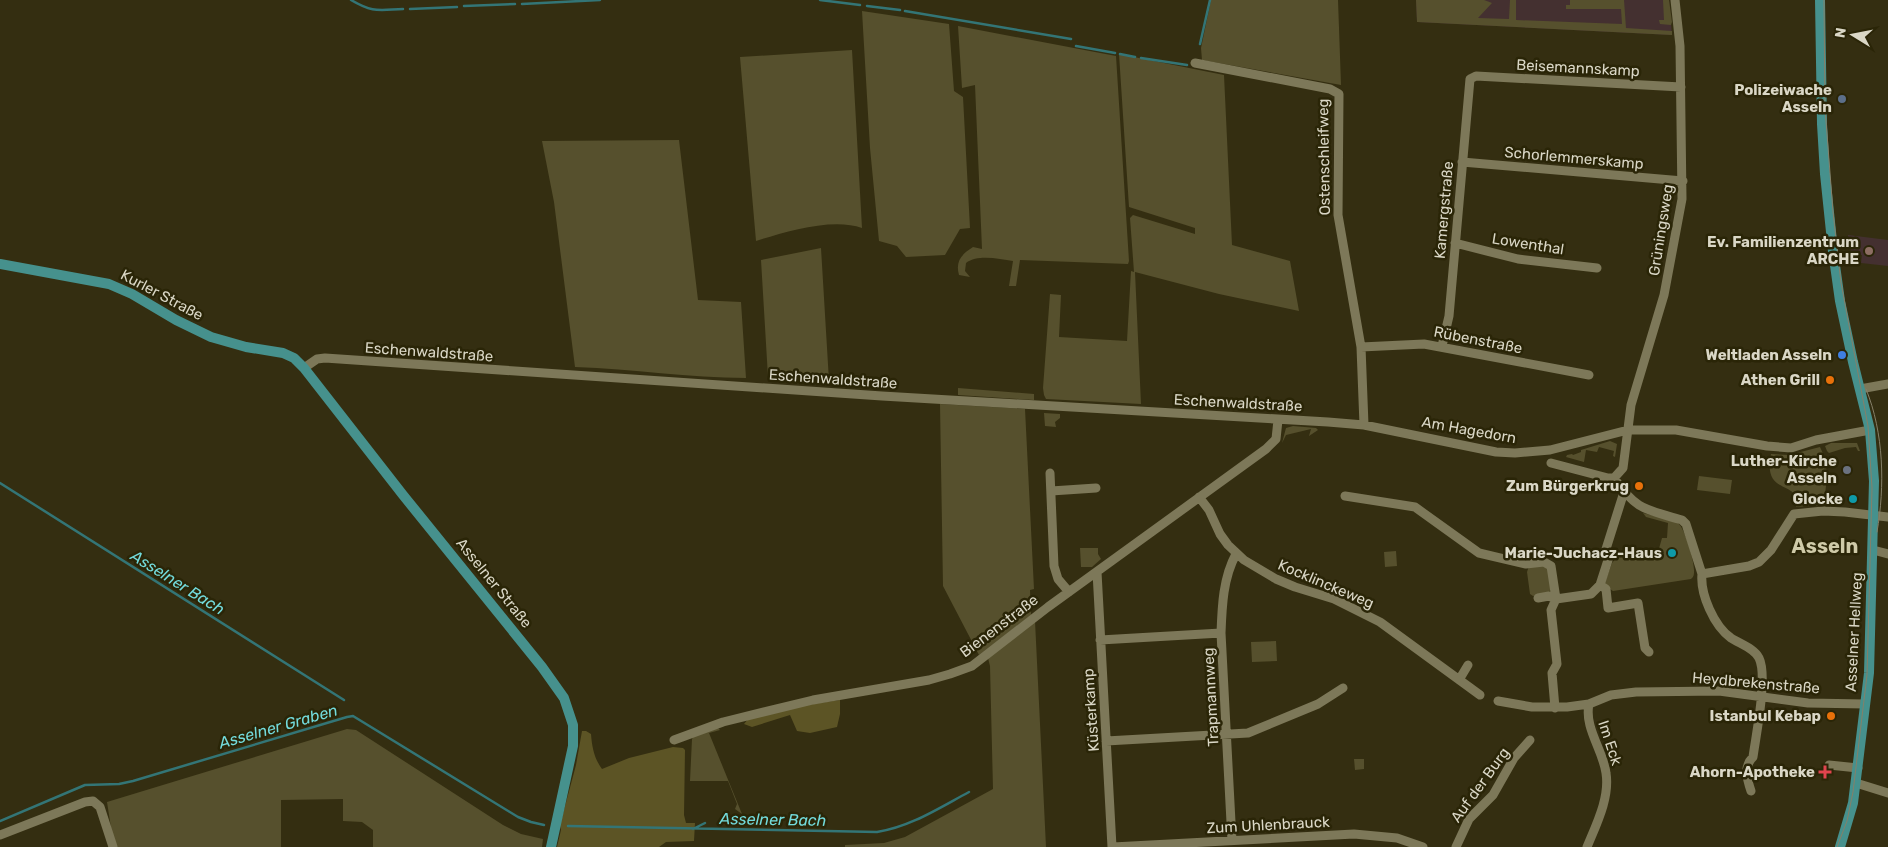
<svg xmlns="http://www.w3.org/2000/svg" width="1888" height="847" viewBox="0 0 1888 847" font-family="Rubik,sans-serif">
  <style>
    .education { fill: #443030 }
    .green { fill: #56502d }
    .forest { fill: #5c5425 }
    .lines { fill: none; stroke-linecap: round; stroke-linejoin: round }
    .stream { stroke: #337576; stroke-width: 2.5 }
    .minor { stroke: #7d7859; stroke-width: 9 }
    .major { stroke: #46918d; stroke-width: 10 }
    .tram { stroke: #858069; stroke-width: 1 }
    .service-dot { fill: #5c6f8a; stroke: #2a2507; stroke-width: 2 }
    .education-dot { fill: #8d6e63; stroke: #2a2507; stroke-width: 2 }
    .shop-dot { fill: #3f7fe0; stroke: #2a2507; stroke-width: 2 }
    .food-dot { fill: #e8710a; stroke: #2a2507; stroke-width: 2 }
    .worship-dot { fill: #6b7280; stroke: #2a2507; stroke-width: 2 }
    .culture-dot { fill: #0f9aa8; stroke: #2a2507; stroke-width: 2 }
    .health-dot { fill: #e0444e; stroke: #2a2507; stroke-width: 2 }
    .labels { text-anchor: middle; stroke-width: 5; stroke-linejoin: round; paint-order: stroke }
    .street-label { font-size: 15px; fill: #dad7c6; stroke: #2a2507 }
    .poi-label { font-size: 15px; font-weight: bold; fill: #dad7c6; stroke: #2a2507; text-anchor: end }
    .water-label { font-size: 16px; font-style: italic; fill: #73dbdc; stroke: #2a2507 }
    .district-label { font-size: 20px; font-weight: bold; fill: #cfcaa8; stroke: #2a2507 }
  </style>
  <rect width="100%" height="100%" fill="#342e11"/>
  <path class="education" d="M1416 0H1669L1672 35 1417 22Z
    M1848 235 1888 240V266L1861 263 1862 255H1859L1858 263 1849 262 1851 248 1847 247Z"/>
  <path class="green" d="M1211 0H1338L1341 85 1202 60 1201 48Z
    M1416 0H1484L1492 3 1478 18 1509 19 1510 0H1516V20L1622 24 1621 9H1566V5H1570V0H1624L1626 28 1672 31V35L1417 22Z
    M1663 0H1669L1672 22 1671 25 1660 24 1659 20H1664Z
    M862 11 949 24 954 91 963 97 970 228 960 229 945 255 906 257 897 246 879 241 870 148Z
    M958 26 1116 56 1129 261 1128 264 1020 260 1016 286H1009L1013 261C999 259 978 254 966 263L965 271 970 277 959 275C955 261 962 254 973 247L982 249 975 85 962 88Z
    M852 50 862 228C833 217 784 232 756 241L740 57Z
    M1119 54 1224 75 1232 245 1290 261 1299 311 1219 294 1135 272 1141 404 1046 399 1044 395 1043 388 1050 294 1061 295 1059 337 1127 341 1131 271 1134 272 1130 218 1133 215 1195 234V228L1129 207Z
    M679 140 698 300 741 302 746 378C689 378 633 369 575 367L554 202 542 141Z
    M821 248 829 381 768 377 761 260Z
    M958 388 1034 394V400L958 395Z
    M940 404 1025 409 1034 589 1030 590 1031 615 979 655 943 586Z
    M1044 413 1060 414V418L1055 422 1056 427 1045 426Z
    M1293 426 1316 428 1318 430 1309 436 1311 429 1286 435 1282 443 1286 428Z
    M1610 441 1617 444 1615 457 1613 456 1614 451 1599 447 1597 452 1586 450 1584 462 1566 457 1567 455 1572 454 1573 455 1581 452V450Z
    M1831 443H1857L1860 451H1858L1856 447 1845 448 1829 453 1827 451 1825 446Z
    M1820 447C1830 467 1827 483 1823 505L1796 507C1801 478 1762 498 1771 454L1789 455Z
    M1699 476 1732 480 1730 494 1697 490Z
    M1830 495 1842 500V505H1827Z
    M1643 513C1653 516 1669 517 1678 523 1685 528 1695 563 1694 572 1694 576 1693 577 1691 579L1613 591 1604 585 1612 563 1621 552 1631 558C1638 547 1646 550 1658 552L1662 538H1667L1668 523 1646 517Z
    M1080 548H1098V554L1101 559 1092 567H1081Z
    M1396 551 1397 566 1385 567 1384 552Z
    M1543 564 1548 567 1552 587 1548 594 1533 596 1530 594 1527 572 1529 566Z
    M1035 621 1046 847H845V845L884 843 905 837 993 789 990 666 988 658Z
    M1276 641 1277 661 1252 662 1251 642Z
    M718 728 720 730 709 733 742 814 735 809 737 804 728 781H690L692 739 694 735Z
    M347 729 356 730 503 825 521 834 543 839 542 847H373V830L362 822 343 821V799L281 800V847H114L107 802Z
    M1354 759H1364V769L1355 770Z"/>
  <path class="forest" d="M840 700V714L837 727 810 733 797 731 790 715 752 727 744 724 748 719 792 707Z
    M582 731H586L591 734C592 747 594 758 602 769L629 758 673 747 683 748 685 750 684 815 686 823H695L694 841 666 842 659 847H557L561 830 560 825 576 765Z"/>
  <g class="lines">
    <path class="stream" d="M351 0C373 13 378 10 403 9
      M820 0 860 5
      M522 4 600 0
      M464 6 515 4
      M867 6 900 10
      M410 9 457 7
      M905 11 1071 39
      M1200 44 1210 0
      M1076 46 1115 53
      M1120 54 1135 57
      M1141 58 1187 65
      M0 483 344 700
      M0 821 85 785 119 784 133 781 347 717 353 716 518 817 531 822 544 825
      M568 826 877 832C910 827 939 808 969 792
      M693 829 705 823"/>
    <path class="minor" d="M1195 63 1330 89 1339 94 1338 215 1361 347 1364 425
      M1462 162 1683 181
      M1455 243 1518 259 1597 268
      M1442 346 1449 316 1470 79 1476 76 1681 87
      M1361 347 1424 344 1589 375
      M304 368 317 359 325 358 882 396 1328 422 1364 425 1496 452 1515 453 1550 450 1628 430H1676L1767 446 1791 448 1816 440 1870 430
      M1860 389 1888 384
      M1551 463 1608 478H1614L1623 468 1631 405 1664 295 1682 199 1680 46 1675 0
      M1050 473 1054 566 1058 579 1069 592
      M1614 478C1637 511 1645 509 1682 520L1686 524 1702 574C1700 594 1714 626 1731 638 1740 644 1754 648 1759 658 1768 676 1756 735 1753 757 1743 767 1747 779 1751 791
      M1051 491 1096 488
      M1345 496 1415 507 1479 553 1526 564 1544 562 1551 566 1556 599 1551 610 1557 664 1552 673 1555 708
      M1199 497 1209 510 1220 534 1228 545 1244 560 1276 579 1295 587 1334 599 1380 622 1480 695
      M1873 550 1888 554
      M1097 572 1112 847
      M1702 574 1749 566 1759 562 1771 550 1794 514 1823 511 1845 512 1888 517
      M1600 585 1606 589 1608 608 1638 603 1645 648 1649 652
      M1538 598 1549 596 1556 599 1591 594 1600 585 1609 557 1606 549 1624 492
      M1100 640 1221 633
      M1459 680 1468 665
      M1498 701 1532 707H1567L1589 704 1611 695 1636 692 1719 691 1808 703 1865 704
      M674 740 723 722 813 700 929 680 950 674 972 666 1048 607 1266 449 1276 439 1278 420
      M1106 741 1248 733 1318 704 1343 688
      M1829 765 1858 768
      M1856 783 1888 793
      M0 835 85 802 93 801 100 807 113 847
      M1232 841 1221 633C1222 606 1223 578 1236 554
      M1113 847 1354 834 1397 838 1423 847
      M1456 847 1469 819 1493 795 1514 758 1530 740
      M1587 847C1596 825 1610 798 1606 773 1603 750 1584 728 1589 704"/>
    <path class="major" d="M1820 0 1822 124 1825 174 1833 251 1840 301 1853 362 1870 430 1874 481 1869 673 1853 803 1840 847
      M0 264 109 284 132 294 176 320 211 337 246 347 283 353 294 358 304 368 403 495 542 667 564 698 573 725V746L551 847"/>
    <path class="tram" d="M1824 0 1825 108 1833 212 1841 283 1868 426 1872 488 1867 675 1853 792 1847 821 1837 847
      M1866 389C1884 433 1885 486 1877 532"/>
  </g>
  <circle class="service-dot" cx="1842" cy="99" r="5"/>
  <circle class="education-dot" cx="1869" cy="251" r="5"/>
  <circle class="shop-dot" cx="1842" cy="355" r="5"/>
  <g class="food-dot">
    <circle cx="1830" cy="380" r="5"/>
    <circle cx="1639" cy="486" r="5"/>
    <circle cx="1831" cy="716" r="5"/>
  </g>
  <circle class="worship-dot" cx="1847" cy="470" r="5"/>
  <g class="culture-dot">
    <circle cx="1853" cy="499" r="5"/>
    <circle cx="1672" cy="553" r="5"/>
  </g>
  <path class="health-dot" d="M1822.5 764.5h5v5h5v5h-5v5h-5v-5h-5v-5h5z"/>
  <g class="labels">
    <g class="street-label">
      <text transform="translate(1578 68) rotate(3)" y="5">Beisemannskamp</text>
      <text transform="translate(1324 157) rotate(-91)" y="5">Ostenschleifweg</text>
      <text transform="translate(1574 158) rotate(5)" y="5">Schorlemmerskamp</text>
      <text transform="translate(1444 210) rotate(-85)" y="5">Kamergstraße</text>
      <text transform="translate(1661 230) rotate(-81)" y="5">Grüningsweg</text>
      <text transform="translate(1528 244) rotate(9)" y="5">Lowenthal</text>
      <text transform="translate(162 295) rotate(28)" y="5">Kurler Straße</text>
      <text transform="translate(1478 340) rotate(11)" y="5">Rübenstraße</text>
      <text transform="translate(429 352) rotate(4)" y="5">Eschenwaldstraße</text>
      <text transform="translate(833 379) rotate(4)" y="5">Eschenwaldstraße</text>
      <text transform="translate(1238 403) rotate(3)" y="5">Eschenwaldstraße</text>
      <text transform="translate(1469 430) rotate(10)" y="5">Am Hagedorn</text>
      <text transform="translate(494 583) rotate(51)" y="5">Asselner Straße</text>
      <text transform="translate(1326 584) rotate(23)" y="5">Kocklinckeweg</text>
      <text transform="translate(999 626) rotate(-37)" y="5">Bienenstraße</text>
      <text transform="translate(1854 632) rotate(-87)" y="5">Asselner Hellweg</text>
      <text transform="translate(1756 683) rotate(5)" y="5">Heydbrekenstraße</text>
      <text transform="translate(1211 697) rotate(-93)" y="5">Trapmannweg</text>
      <text transform="translate(1091 710) rotate(-94)" y="5">Küsterkamp</text>
      <text transform="translate(1610 743) rotate(72)" y="5">Im Eck</text>
      <text transform="translate(1480 785) rotate(-54)" y="5">Auf der Burg</text>
      <text transform="translate(1268 825) rotate(-3)" y="5">Zum Uhlenbrauck</text>
    </g>
    <g class="poi-label">
      <text x="1832" y="95">Polizeiwache<tspan x="1832" dy="17">Asseln</tspan></text>
      <text x="1859" y="247">Ev. Familienzentrum<tspan x="1859" dy="17">ARCHE</tspan></text>
      <text x="1832" y="360">Weltladen Asseln</text>
      <text x="1820" y="385">Athen Grill</text>
      <text x="1837" y="466">Luther-Kirche<tspan x="1837" dy="17">Asseln</tspan></text>
      <text x="1629" y="491">Zum Bürgerkrug</text>
      <text x="1843" y="504">Glocke</text>
      <text x="1662" y="558">Marie-Juchacz-Haus</text>
      <text x="1821" y="721">Istanbul Kebap</text>
      <text x="1815" y="777">Ahorn-Apotheke</text>
    </g>
    <g class="water-label">
      <text transform="translate(178 582) rotate(32)" y="6">Asselner Bach</text>
      <text transform="translate(278 726) rotate(-16)" y="6">Asselner Graben</text>
      <text transform="translate(773 819) rotate(1)" y="6">Asselner Bach</text>
    </g>
    <g class="district-label">
      <text x="1825" y="553">Asseln</text>
    </g>
  </g>
  <g transform="translate(1853 35) rotate(280)" stroke="#2a2507" stroke-width="4" paint-order="stroke">
  <path d="M0-4L9 19L0 12L-9 19Z" fill="#dad7c6"/>
  <text y="-8" font-size="14" font-weight="bold" text-anchor="middle" fill="#dad7c6">N</text>
  </g>
</svg>
